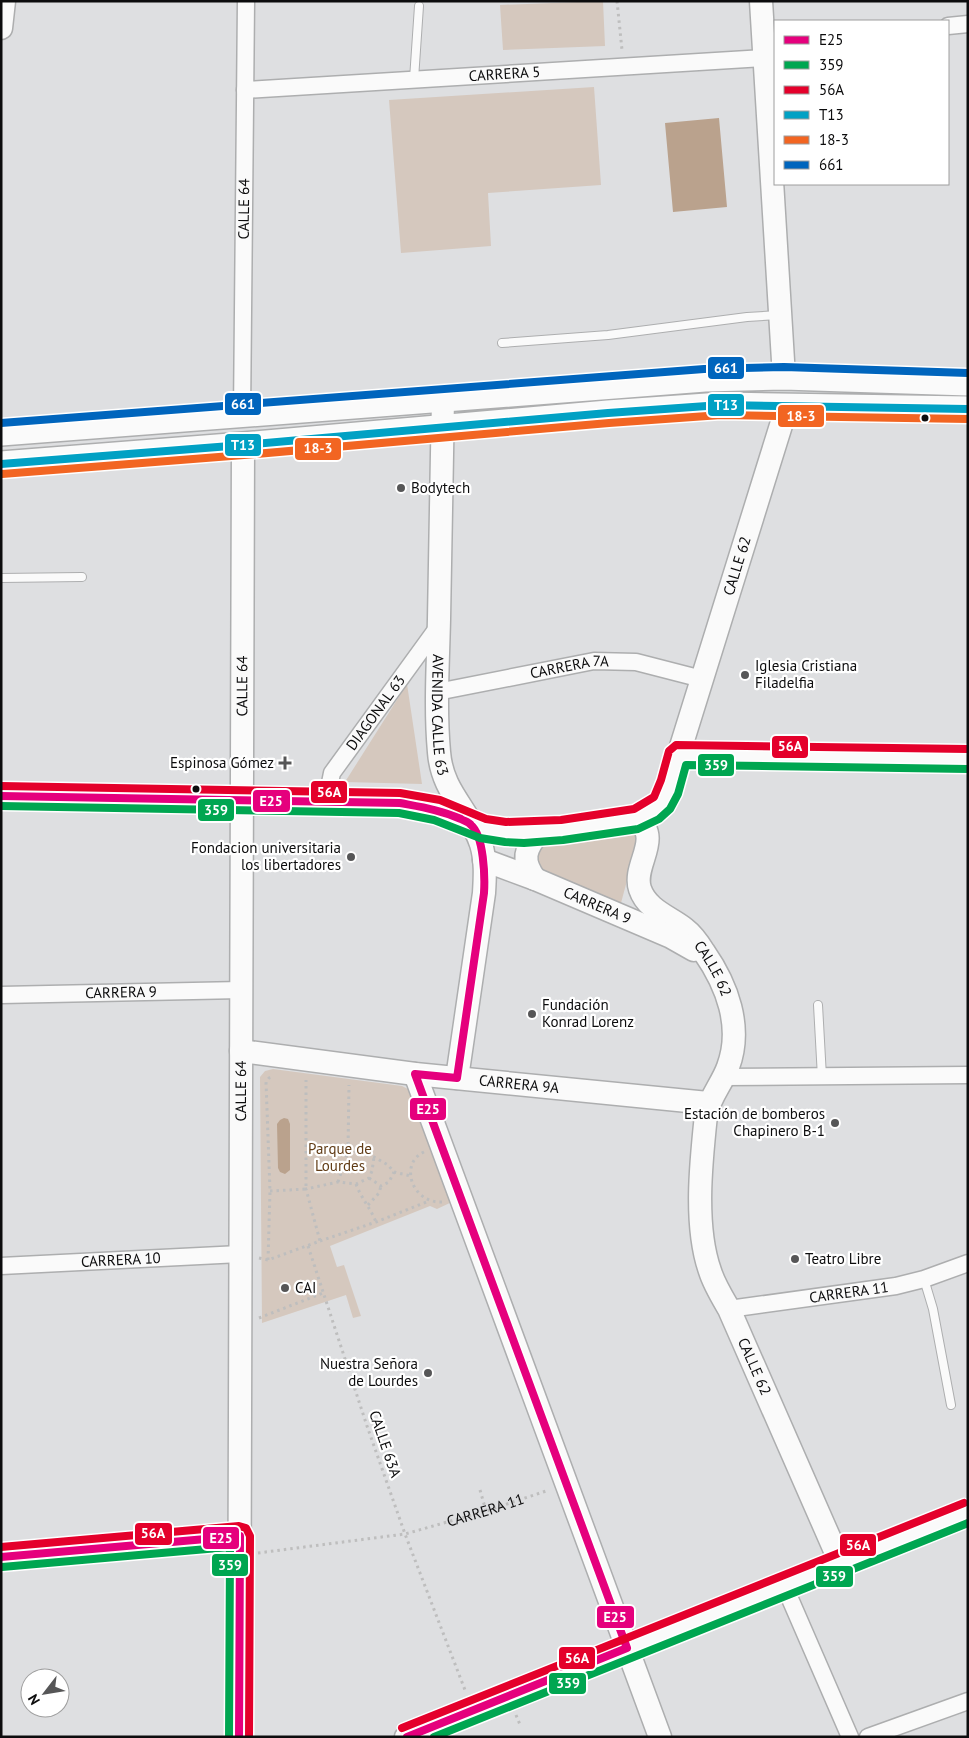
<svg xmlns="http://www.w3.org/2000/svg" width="969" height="1738" viewBox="0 0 969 1738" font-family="'PT Sans',sans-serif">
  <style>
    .green { fill: #d5c8be }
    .water { fill: #baa28d }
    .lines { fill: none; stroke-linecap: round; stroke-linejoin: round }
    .lane-casing { stroke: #adaeaf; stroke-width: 10 }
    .street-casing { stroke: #adaeaf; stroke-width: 19 }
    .secondary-casing { stroke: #adaeaf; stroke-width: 25 }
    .primary-casing { stroke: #adaeaf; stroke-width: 28 }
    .path { stroke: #bebebe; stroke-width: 3; stroke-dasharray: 2.5 4; stroke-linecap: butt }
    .lane { stroke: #fafafa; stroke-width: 8 }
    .street { stroke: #fafafa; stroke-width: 16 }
    .secondary { stroke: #fafafa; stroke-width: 22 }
    .primary { stroke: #fafafa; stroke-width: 25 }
    .bus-1-casing { stroke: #fff; stroke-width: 11 }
    .bus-2-casing { stroke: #fff; stroke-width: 11 }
    .bus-3-casing { stroke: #fff; stroke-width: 11 }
    .bus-4-casing { stroke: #fff; stroke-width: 11 }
    .bus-5-casing { stroke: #fff; stroke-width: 11 }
    .bus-6-casing { stroke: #fff; stroke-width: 11 }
    .bus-1 { stroke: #e5007d; stroke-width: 8 }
    .bus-2 { stroke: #00a651; stroke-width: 8 }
    .bus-3 { stroke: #e4002b; stroke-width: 8 }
    .bus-4 { stroke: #01a1c4; stroke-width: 8 }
    .bus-5 { stroke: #f26522; stroke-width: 8 }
    .bus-6 { stroke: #0065bd; stroke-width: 8 }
    .bus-dot { fill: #0c0c0d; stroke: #fff; stroke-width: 2 }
    .poi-dot { fill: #565657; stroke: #fff; stroke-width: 2 }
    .labels { text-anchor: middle; stroke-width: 4.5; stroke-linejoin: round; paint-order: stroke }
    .street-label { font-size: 15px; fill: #0c0c0d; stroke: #fff }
    .poi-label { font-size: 15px; fill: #0c0c0d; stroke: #fff; text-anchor: start }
    .park-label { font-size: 15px; fill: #613c16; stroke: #fff }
    .line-badge { stroke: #fff; stroke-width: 2 }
    .badge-label { font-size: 14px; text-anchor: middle; font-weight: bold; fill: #fff }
  </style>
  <rect width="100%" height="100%" fill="#dedfe1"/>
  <path class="green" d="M603 1 605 46 503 50 500 5Z
    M594 87 601 185 488 193 491 246 401 253 389 100Z
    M407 684 422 784 345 782Z
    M640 832 621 903 539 869 533 849 543 842Z
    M273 1069 402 1086 410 1090 454 1201 437 1209 430 1206 330 1246 337 1267 344 1265 361 1316 353 1318 346 1295 262 1323 260 1077 265 1071Z"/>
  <path class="water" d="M719 118 727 207 673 212 665 123Z
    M284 1118 288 1119 290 1124V1170L285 1174 280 1172 278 1168 277 1124 280 1120Z"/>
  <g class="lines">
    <defs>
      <path id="lane" d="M414 79 419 6
        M502 343 608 335 747 317 778 315
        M1 578 82 577
        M818 1005 822 1077
        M924 1279 933 1309 951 1405"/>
      <g id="street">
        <path d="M948 26 968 24"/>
        <path id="s2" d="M245 90 764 58"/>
        <path id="s3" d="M242 415 246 1"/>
        <path id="s4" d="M437 692 594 661 636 662 702 679"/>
        <path id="s5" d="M336 802C329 792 329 785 332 773L438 627"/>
        <path id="s6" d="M1 995 241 990"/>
        <path d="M724 1077 968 1075"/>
        <path id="s7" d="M1 1266 240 1254"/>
        <path id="s8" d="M729 1309 896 1286 924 1279 968 1263"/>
        <path d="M784 1585 850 1737"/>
        <path d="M868 1737 968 1701"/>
      </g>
      <g id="secondary">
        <path d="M761 1 784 377"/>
        <path d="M1 28 4 1"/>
        <path id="s9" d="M443 399C442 473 440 546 439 619 438 664 435 708 439 752 442 793 470 810 481 844 486 860 485 877 484 893L457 1078"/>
        <path d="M678 755 968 759"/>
        <path id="s10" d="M1 796 400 803C417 805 433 808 449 814 462 819 474 826 488 830 531 839 592 825 637 819 648 813 657 809 665 798L787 406"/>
        <path id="s11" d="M637 819C663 839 632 865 640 889 647 910 670 917 685 929 693 935 699 944 704 952 727 985 743 1027 728 1067 722 1084 710 1096 706 1115 701 1162 694 1226 710 1271 714 1284 722 1297 729 1309L840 1562"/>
        <path id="s12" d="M484 860 535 879 671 937 694 950"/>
        <path d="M535 879C521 860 525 849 539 832"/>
        <path id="s13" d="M241 1051 415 1074 708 1103"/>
        <path d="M415 1074 660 1737"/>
        <path d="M1 1557 240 1536"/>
        <path id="s14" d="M239 1737 243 445"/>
        <path d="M406 1737 968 1512"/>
      </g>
      <path id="primary" d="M1 433 705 379 784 377 968 383
        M1 464 243 445 608 413 721 405 968 409"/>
    </defs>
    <use href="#lane" class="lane-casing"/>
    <use href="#street" class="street-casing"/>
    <use href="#secondary" class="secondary-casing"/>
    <use href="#primary" class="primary-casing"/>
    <g class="path">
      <path d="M617 1 622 50"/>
      <path d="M348 1151H354L374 1157 388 1165 394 1172 411 1176"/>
      <path d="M424 1152C399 1163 411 1204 443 1202"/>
      <path d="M369 1178 381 1186 389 1182 394 1172"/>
      <path d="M338 1182 348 1151 349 1085"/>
      <path d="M356 1184C361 1198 371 1209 376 1222"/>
      <path d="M270 1191 306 1189V1080"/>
      <path d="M368 1205 379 1193 381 1186"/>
      <path d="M320 1241 376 1222 429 1201"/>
      <path d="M308 1246 367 1426 405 1534 465 1690 466 1689"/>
      <path d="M259 1258 268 1260 320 1241 306 1189 338 1182 356 1184 369 1178 372 1171 374 1157"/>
      <path d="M268 1260 270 1191 266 1082 269 1078 273 1077"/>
      <path d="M259 1318 323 1293"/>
      <path d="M480 1490 486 1511"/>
      <path id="s1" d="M258 1553 405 1534 486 1511 549 1490"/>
      <path d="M516 1715 521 1727"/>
    </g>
    <use href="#lane" class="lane"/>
    <use href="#street" class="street"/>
    <use href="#secondary" class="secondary"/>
    <use href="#primary" class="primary"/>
    <defs>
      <path id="bus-1" d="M1 796 400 803C421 807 441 810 461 819 464 821 469 822 471 825 484 836 485 877 484 893L457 1078 415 1074 627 1648 407 1737
        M1 1557 240 1536 239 1737"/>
      <path id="bus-2" d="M1 806 399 813 434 820 480 838 505 842 524 843 563 840 638 829 659 819 670 809 678 794 686 765 968 769
        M2 1567 230 1547 229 1737
        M434 1737 968 1523"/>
      <path id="bus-3" d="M1 786 400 793 440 800 486 819 506 822 561 820 634 809 654 797 661 780 669 751 676 745 968 749
        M1 1547 239 1526 246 1528 250 1536 249 1737
        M402 1728 964 1503"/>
      <path id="bus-4" d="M1 464 243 445 608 413 721 405 968 409"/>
      <path id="bus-5" d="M2 474 244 455 609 423 721 415 968 419"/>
      <path id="bus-6" d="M1 423 704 369 784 367 968 373"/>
    </defs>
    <use href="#bus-1" class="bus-1-casing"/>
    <use href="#bus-2" class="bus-2-casing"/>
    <use href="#bus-3" class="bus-3-casing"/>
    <use href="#bus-4" class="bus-4-casing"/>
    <use href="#bus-5" class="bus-5-casing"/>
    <use href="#bus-6" class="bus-6-casing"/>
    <use href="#bus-1" class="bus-1"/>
    <use href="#bus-2" class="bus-2"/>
    <use href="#bus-3" class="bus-3"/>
    <use href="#bus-4" class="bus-4"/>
    <use href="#bus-5" class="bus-5"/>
    <use href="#bus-6" class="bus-6"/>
  </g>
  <g class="bus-dot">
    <circle cx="925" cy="418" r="4.5"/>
    <circle cx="196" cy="789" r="4.5"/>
  </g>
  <g class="poi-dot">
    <circle cx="401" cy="488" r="5"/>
    <circle cx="745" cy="675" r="5"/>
    <path d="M282.5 755.5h5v5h5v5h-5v5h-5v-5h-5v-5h5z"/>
    <circle cx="351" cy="857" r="5"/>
    <circle cx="532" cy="1014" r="5"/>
    <circle cx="835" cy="1123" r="5"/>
    <circle cx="795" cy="1259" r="5"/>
    <circle cx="285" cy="1288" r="5"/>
    <circle cx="428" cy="1373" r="5"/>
  </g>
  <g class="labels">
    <g class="street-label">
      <text dy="5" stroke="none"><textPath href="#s2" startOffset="260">CARRERA 5</textPath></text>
      <text dy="5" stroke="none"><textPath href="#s3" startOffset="206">CALLE 64</textPath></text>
      <text dy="5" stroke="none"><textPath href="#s10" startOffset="920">CALLE 62</textPath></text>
      <text dy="5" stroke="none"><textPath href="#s4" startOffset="135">CARRERA 7A</textPath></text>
      <text dy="5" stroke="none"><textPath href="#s14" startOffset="1051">CALLE 64</textPath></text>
      <text dy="5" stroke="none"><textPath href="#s5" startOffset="105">DIAGONAL 63</textPath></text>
      <text dy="5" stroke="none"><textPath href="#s9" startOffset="316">AVENIDA CALLE 63</textPath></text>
      <text dy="5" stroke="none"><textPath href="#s12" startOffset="122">CARRERA 9</textPath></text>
      <text dy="5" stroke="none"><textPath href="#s11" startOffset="185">CALLE 62</textPath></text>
      <text dy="5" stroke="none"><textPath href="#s6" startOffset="120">CARRERA 9</textPath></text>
      <text dy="5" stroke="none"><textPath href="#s13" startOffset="280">CARRERA 9A</textPath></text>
      <text dy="5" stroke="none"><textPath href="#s14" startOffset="646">CALLE 64</textPath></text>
      <text dy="5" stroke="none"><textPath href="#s7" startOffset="120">CARRERA 10</textPath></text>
      <text dy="5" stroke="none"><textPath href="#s8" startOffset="121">CARRERA 11</textPath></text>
      <text dy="5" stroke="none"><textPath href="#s11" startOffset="604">CALLE 62</textPath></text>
      <text transform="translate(385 1444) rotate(71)" y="5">CALLE 63A</text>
      <text dy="5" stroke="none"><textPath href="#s1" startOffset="232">CARRERA 11</textPath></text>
    </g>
    <g class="poi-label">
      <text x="411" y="493">Bodytech</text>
      <text x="755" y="671">Iglesia Cristiana<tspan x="755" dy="17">Filadelfia</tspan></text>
      <text x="274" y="768" text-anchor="end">Espinosa Gómez</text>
      <text x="341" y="853" text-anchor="end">Fondacion universitaria<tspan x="341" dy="17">los libertadores</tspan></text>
      <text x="542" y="1010">Fundación<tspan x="542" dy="17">Konrad Lorenz</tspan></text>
      <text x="825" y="1119" text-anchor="end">Estación de bomberos<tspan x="825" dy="17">Chapinero B-1</tspan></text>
      <text x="805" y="1264">Teatro Libre</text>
      <text x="295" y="1293">CAI</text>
      <text x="418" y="1369" text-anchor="end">Nuestra Señora<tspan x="418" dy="17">de Lourdes</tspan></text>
    </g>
    <g class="park-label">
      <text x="340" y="1154">Parque de<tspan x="340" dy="17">Lourdes</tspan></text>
    </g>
  </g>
  <g class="line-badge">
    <rect x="707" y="356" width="38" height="24" rx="5" fill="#0065bd"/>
    <rect x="224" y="392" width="38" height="24" rx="5" fill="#0065bd"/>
    <rect x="707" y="393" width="38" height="24" rx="5" fill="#01a1c4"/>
    <rect x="777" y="404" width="48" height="24" rx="5" fill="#f26522"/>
    <rect x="224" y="433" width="38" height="24" rx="5" fill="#01a1c4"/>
    <rect x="294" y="437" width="48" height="24" rx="5" fill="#f26522"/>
    <rect x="771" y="735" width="38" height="24" rx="5" fill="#e4002b"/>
    <rect x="697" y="753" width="38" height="24" rx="5" fill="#00a651"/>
    <rect x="310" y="780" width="38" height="24" rx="5" fill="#e4002b"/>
    <rect x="252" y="789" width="39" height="24" rx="5" fill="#e5007d"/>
    <rect x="197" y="798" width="38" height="24" rx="5" fill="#00a651"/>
    <rect x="409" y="1097" width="38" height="24" rx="5" fill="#e5007d"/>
    <rect x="134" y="1522" width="39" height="24" rx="5" fill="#e4002b"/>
    <rect x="202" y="1526" width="38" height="24" rx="5" fill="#e5007d"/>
    <rect x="839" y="1533" width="38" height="24" rx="5" fill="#e4002b"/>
    <rect x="211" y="1553" width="38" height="24" rx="5" fill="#00a651"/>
    <rect x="815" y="1565" width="39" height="23" rx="5" fill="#00a651"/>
    <rect x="596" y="1605" width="39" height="24" rx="5" fill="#e5007d"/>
    <rect x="558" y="1646" width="38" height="24" rx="5" fill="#e4002b"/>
    <rect x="548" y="1672" width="39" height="23" rx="5" fill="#00a651"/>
  </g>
  <g class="badge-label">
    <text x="726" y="373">661</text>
    <text x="243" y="409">661</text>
    <text x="726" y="410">T13</text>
    <text x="801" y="421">18-3</text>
    <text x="243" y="450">T13</text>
    <text x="318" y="453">18-3</text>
    <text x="790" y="751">56A</text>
    <text x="716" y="770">359</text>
    <text x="329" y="797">56A</text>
    <text x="271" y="806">E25</text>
    <text x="216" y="815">359</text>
    <text x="428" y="1114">E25</text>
    <text x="153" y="1538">56A</text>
    <text x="221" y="1543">E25</text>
    <text x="858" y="1550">56A</text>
    <text x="230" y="1570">359</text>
    <text x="834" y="1581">359</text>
    <text x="615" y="1622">E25</text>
    <text x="577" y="1663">56A</text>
    <text x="568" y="1688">359</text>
  </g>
  <rect width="969" height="1738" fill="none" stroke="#0c0c0d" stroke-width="5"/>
  <rect x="774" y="20" width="175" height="165" fill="#ffffff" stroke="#9e9e9e"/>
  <rect x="784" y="36" width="25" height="8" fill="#e5007d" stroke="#9e9e9e"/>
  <text x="819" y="45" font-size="15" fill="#0c0c0d">E25</text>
  <rect x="784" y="61" width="25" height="8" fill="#00a651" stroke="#9e9e9e"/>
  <text x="819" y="70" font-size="15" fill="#0c0c0d">359</text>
  <rect x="784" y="86" width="25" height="8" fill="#e4002b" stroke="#9e9e9e"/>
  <text x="819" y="95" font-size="15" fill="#0c0c0d">56A</text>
  <rect x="784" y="111" width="25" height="8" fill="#01a1c4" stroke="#9e9e9e"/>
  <text x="819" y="120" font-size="15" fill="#0c0c0d">T13</text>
  <rect x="784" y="136" width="25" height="8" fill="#f26522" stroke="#9e9e9e"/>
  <text x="819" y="145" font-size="15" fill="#0c0c0d">18-3</text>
  <rect x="784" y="161" width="25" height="8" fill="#0065bd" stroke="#9e9e9e"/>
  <text x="819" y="170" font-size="15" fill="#0c0c0d">661</text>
  <g transform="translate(45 1693) rotate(239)"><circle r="24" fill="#ffffff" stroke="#9e9e9e"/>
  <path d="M0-4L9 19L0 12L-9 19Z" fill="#565657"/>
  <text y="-8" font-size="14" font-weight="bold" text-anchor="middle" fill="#0c0c0d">N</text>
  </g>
</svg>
